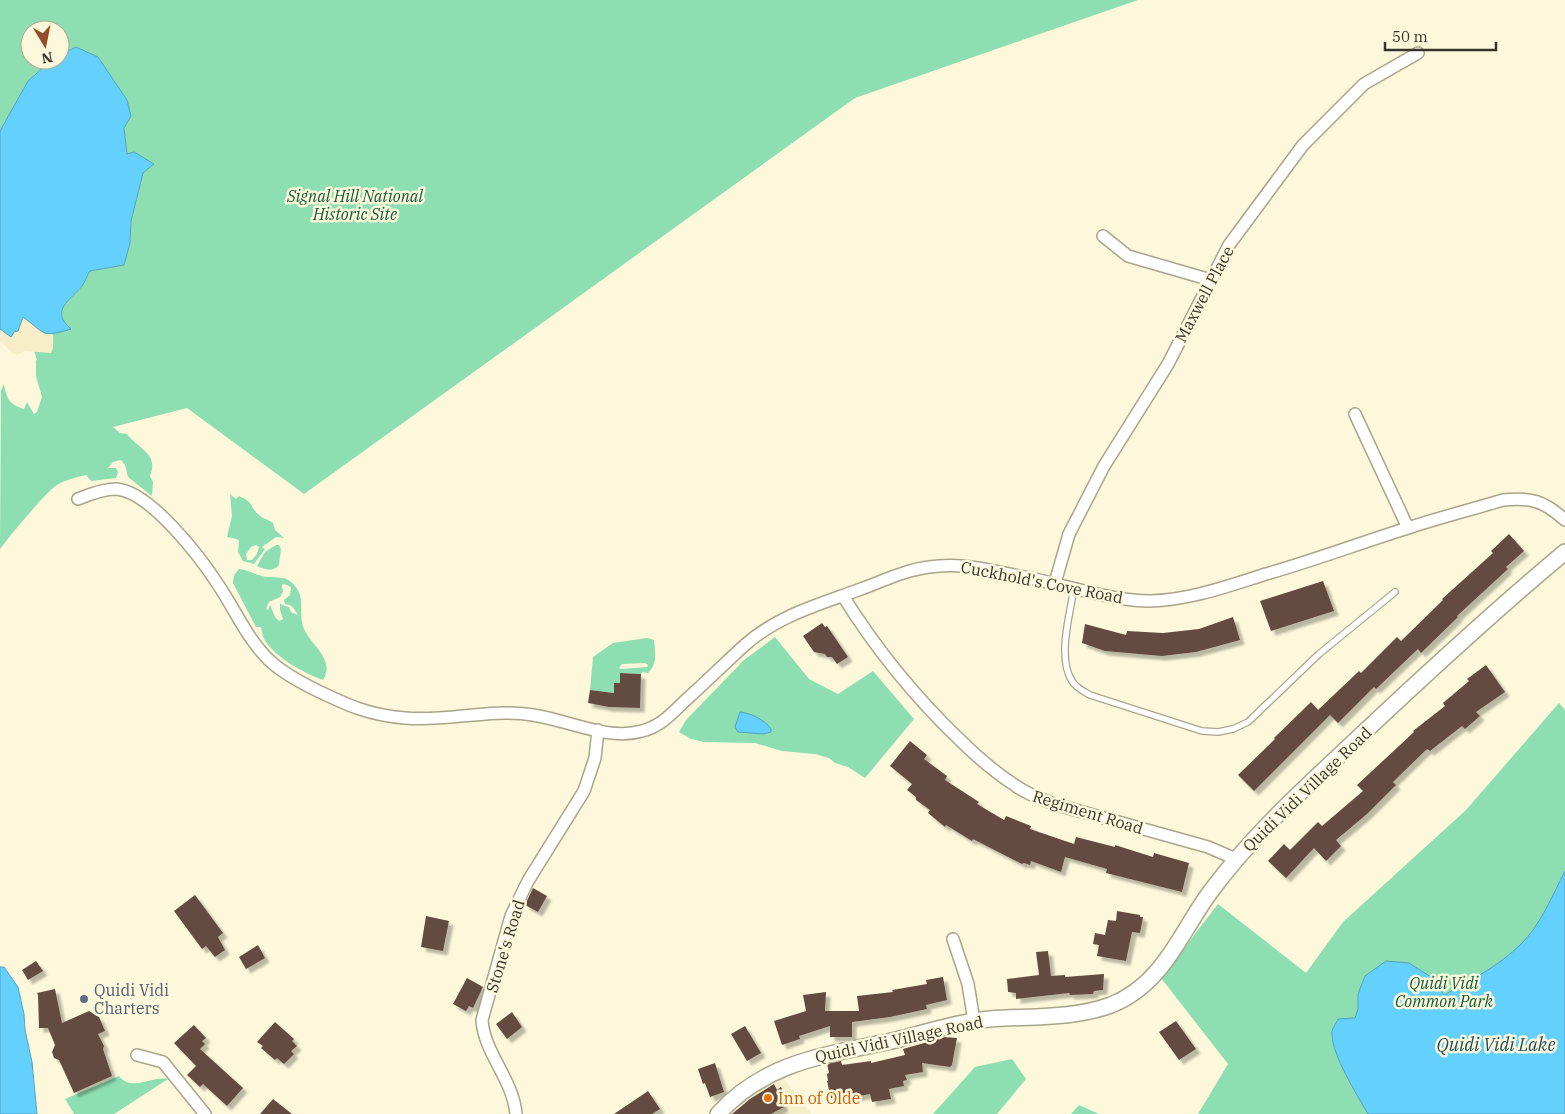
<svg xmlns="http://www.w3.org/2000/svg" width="1565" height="1114" viewBox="0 0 1565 1114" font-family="'IBM Plex Serif',serif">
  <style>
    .built { fill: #f4eeca }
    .green { fill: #8ddfb1; fill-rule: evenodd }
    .sand { fill: #f7edc8 }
    .water { fill: #64d0fd; stroke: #56a2be }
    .building { fill: #634c40; filter: url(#shadow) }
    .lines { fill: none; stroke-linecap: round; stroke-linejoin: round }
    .service-casing { stroke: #a9a58b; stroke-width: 8 }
    .minor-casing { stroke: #a9a58b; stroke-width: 14 }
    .tertiary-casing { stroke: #a9a58b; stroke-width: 18 }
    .service { stroke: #fff; stroke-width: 5.5 }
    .minor { stroke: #fff; stroke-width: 11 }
    .tertiary { stroke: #fff; stroke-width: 15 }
    .service-dot { fill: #5c6f8a; stroke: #fdf8dc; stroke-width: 2 }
    .food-dot { fill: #e8710a; stroke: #fdf8dc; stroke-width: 2 }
    .labels { text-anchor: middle; stroke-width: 5; stroke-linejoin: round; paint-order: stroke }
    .park-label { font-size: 16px; font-style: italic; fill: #125b3b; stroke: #fdf8dc }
    .street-label { font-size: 16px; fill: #37352a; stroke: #fdf8dc }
    .service-label { font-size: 16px; fill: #4e5e75; stroke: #fdf8dc; text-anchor: start }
    .food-label { font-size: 16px; fill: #c56008; stroke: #fdf8dc; text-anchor: start }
    .water-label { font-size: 18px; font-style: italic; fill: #214f62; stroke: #fdf8dc }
  </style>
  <defs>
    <filter id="shadow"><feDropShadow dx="4.5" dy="4.5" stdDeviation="1" flood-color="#0004"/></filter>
  </defs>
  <rect width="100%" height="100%" fill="#fdf8dc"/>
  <path class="built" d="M782 1076 811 1114H730L738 1103 760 1088Z"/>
  <path class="green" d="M0 0H1138L855 98 304 494 187 408 113 427 120 433 127 434C139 450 159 453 150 476L153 482 152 496 128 477 125 465 121 460 113 462 108 468H116L118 472 116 478 91 481 86 475C77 477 65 480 57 485 51 489 45 496 40 501 26 517 13 532 0 549L1 390 4 384C6 398 10 405 24 409L27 402 34 414 37 412 42 397 36 376V361L37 360 23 317 70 329C51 308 70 301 82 286 85 282 88 276 90 271L124 265 130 243 131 221 143 173 154 164 127 154 124 128 131 115 76 47 60 55V30H30V60H52L28 81 0 131Z
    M230 494 236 499 239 496C256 504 248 505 259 515 263 519 268 519 273 523L275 530 284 538 276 537 262 547 265 549 254 564 243 561 238 552 239 541 237 539 227 537 232 516ZM256 545 259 547 257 554 252 560H247L246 554 251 547Z
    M276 545H279L281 549 279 565C273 572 265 570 257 566L265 552Z
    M239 569C250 570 259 577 269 577 278 578 284 576 291 582 308 596 297 612 304 629 311 645 336 660 323 680 304 673 274 657 264 639 262 635 262 631 261 627H256L233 583 234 575ZM284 584 291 587 290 595 284 600 285 604C293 605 294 609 298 615L291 612 289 607 282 605 280 603V610L283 619 279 621 275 617 270 605 268 610 266 609 269 602 280 597 283 592 282 585Z
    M775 637 809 679 838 694 873 671 914 719 865 778 848 767 835 763 829 758 815 754 782 751 755 743 704 742 691 739 679 732 686 720 744 660Z
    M647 638 654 640C655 652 658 663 648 673L642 672 641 674 620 673V683H614V693L590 690 593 657 613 643ZM645 663 648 665 647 667 621 669 619 668 622 664Z
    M1559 703 1565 710V1114H1198L1228 1064 1161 978 1218 904 1306 973 1343 922 1466 810Z
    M1012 1059 1026 1079 997 1114H933L975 1067Z
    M119 1076C132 1092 151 1076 168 1079L114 1114H74L65 1099Z
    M1079 1105 1099 1114H1071Z"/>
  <path class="sand" d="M23 317 45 334H53V348L51 353 24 351 17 355 12 353 2 342H0V329L3 332 18 331Z"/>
  <path class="water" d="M76 47 98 57 127 100 131 116 124 128 127 154 134 152 154 164 143 173 131 221 130 243 124 265 90 271C87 276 85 282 82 286 71 300 49 310 71 329 42 338 46 334 23 317L18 331 14 332 11 337 0 329V131L28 81 52 60H60V55Z
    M740 712C751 713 765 720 771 729V732L763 734 738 732 735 727Z
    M1565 871V1114H1368C1357 1095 1332 1055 1332 1034 1331 1029 1336 1024 1338 1019L1355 1018 1358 1009V994L1365 976 1386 961 1409 963 1431 977 1444 995C1471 980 1499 966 1521 944 1540 926 1553 894 1565 871Z
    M0 967H4L18 987 24 1014 25 1030 32 1062 37 1114H0Z"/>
  <path class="building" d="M1509 534 1524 551 1506 567 1508 569 1457 616 1458 617 1421 653 1418 649 1376 689 1374 687 1338 723 1330 715 1254 791 1238 775 1275 739 1274 738 1311 702 1318 710 1359 671 1361 673 1397 637 1401 641 1443 600 1442 599 1493 553 1491 551Z
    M1323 581 1334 611 1271 631 1260 601Z
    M1233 617 1240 640 1196 652 1162 656 1105 651 1082 643 1085 624 1126 635 1127 631 1163 633 1199 629Z
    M822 623 825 627 827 626 848 657 837 664 832 657H827L825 654 814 652 803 636Z
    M1486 665 1505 692 1476 712 1480 716 1465 729 1462 726 1430 751 1427 749 1393 782 1396 785 1367 814 1336 840 1341 846 1326 861 1314 848 1286 878 1268 861 1284 844 1290 850 1318 822 1322 826 1363 791 1357 785 1414 732 1413 731 1445 706 1443 703 1469 681 1467 679Z
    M620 673 641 674 640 708 609 707 588 703 590 690 614 693V683H620Z
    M910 741 927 755 924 759 947 776 945 780 979 802 977 804 1004 820 1006 816 1031 826 1030 829 1074 844 1076 837 1115 847V845L1153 857 1154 853 1189 863 1182 892 1106 873 1107 869 1065 857 1061 872 1031 861 1030 865 1024 863 1022 864 973 839 972 841 946 825 945 827 928 813 930 810 916 800V797L907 790 912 784 890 766Z
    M533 888 547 896 538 912 525 905Z
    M195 895 223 933 218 937 225 950 215 957 206 946 202 949 174 911Z
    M1117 911 1140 915V917H1143L1140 933 1132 932 1126 961 1097 956 1099 945 1093 944 1095 933 1105 935 1108 920 1116 921Z
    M426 916 449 921 443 951 421 947Z
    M258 945 265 958 246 969 239 957Z
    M1048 951 1051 976 1065 975V977L1104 974 1103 990 1094 991 1093 994 1070 995 1069 993 1016 999V993L1008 992 1007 979 1039 975 1036 952Z
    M36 961 43 971 28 980 22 970Z
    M943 977 947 1000 926 1005 927 1009 890 1017 852 1022V1037H830V1026L799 1036 800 1039 782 1045 774 1021 806 1011 803 995 826 992 825 1011H859L857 996 893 992 892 990 927 984 926 980Z
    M467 978 483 987 473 1008 469 1006 466 1011 453 1004Z
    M55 989 62 1023 89 1011 99 1017 105 1031 98 1034 104 1046 103 1049 112 1076 74 1093 59 1060 54 1058 52 1052 55 1045 48 1028H39L38 995 37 993Z
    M512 1012 522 1027 507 1039 496 1024Z
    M1176 1021 1196 1049 1179 1060 1159 1032Z
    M275 1022 294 1039 292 1041 297 1046 291 1051 294 1054 284 1064 277 1058 275 1060 261 1048 263 1046 257 1042Z
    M194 1025 206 1038 202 1041 205 1044 200 1049 243 1088 227 1106 203 1084 200 1087 187 1075 196 1066 174 1043Z
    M745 1026 761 1053 747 1061 731 1034Z
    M945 1037 957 1038 952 1065 950 1067 922 1063 923 1072 905 1075 907 1080 903 1081 904 1086 889 1089 891 1099 872 1102 870 1094 854 1097 853 1095 831 1098 827 1081H828L827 1074 829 1073 827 1064 841 1061 842 1065 871 1061V1063L905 1055 903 1049Z
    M715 1063 724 1092 710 1097 705 1083 703 1084 698 1069Z
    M774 1084 777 1090 781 1087 786 1098 781 1101 784 1107 771 1114H732L750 1099Z
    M648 1091 660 1109 652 1114H614Z
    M273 1099 292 1114H260Z"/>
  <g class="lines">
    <defs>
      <path id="service" d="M1074 588C1070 614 1057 658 1072 681 1076 688 1083 691 1090 695L1202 731 1218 732 1233 729 1248 722 1319 654 1395 592"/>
      <path id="minor" d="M1103 236 1128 256 1211 280
        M1355 414 1408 528
        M78 499C90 494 103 489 116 489 150 491 201 558 219 586 235 610 247 638 268 659 281 672 298 681 314 689 347 705 368 715 405 718 448 722 488 708 533 715 568 720 607 741 642 731 662 726 673 712 687 699 707 681 726 662 746 644 779 615 821 604 861 589 883 581 905 570 929 567 953 563 977 567 1000 572 1019 576 1037 579 1055 584 1087 591 1117 601 1150 601 1190 600 1228 586 1266 574 1315 560 1363 542 1411 527 1442 517 1473 509 1503 500 1531 497 1544 501 1565 520
        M1055 583 1069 534 1104 466 1168 364 1229 245 1303 145 1364 84 1418 53
        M843 596C876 649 915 697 960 740 977 757 996 773 1016 786 1027 794 1041 799 1054 804L1208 847 1236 859
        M953 939 968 984 974 1021
        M137 1055 163 1062 205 1114
        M516 1114C513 1079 484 1053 482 1020L511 916 528 881 584 791 595 758 598 730"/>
      <path id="tertiary" d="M718 1114C767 1060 829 1055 896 1040 927 1032 958 1022 990 1019 1030 1016 1073 1019 1111 1005 1164 984 1181 931 1211 891 1254 833 1307 786 1359 737 1426 674 1494 611 1565 552"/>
    </defs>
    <use href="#service" class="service-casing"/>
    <use href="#minor" class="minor-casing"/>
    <use href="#tertiary" class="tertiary-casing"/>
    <use href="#service" class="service"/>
    <use href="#minor" class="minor"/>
    <use href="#tertiary" class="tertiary"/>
  </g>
  <circle class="service-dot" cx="84" cy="999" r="5"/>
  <circle class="food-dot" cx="768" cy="1098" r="5"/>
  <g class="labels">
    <g class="park-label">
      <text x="355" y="202">Signal Hill National<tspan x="355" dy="18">Historic Site</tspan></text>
      <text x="1444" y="989">Quidi Vidi<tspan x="1444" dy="18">Common Park</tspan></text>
    </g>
    <g class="street-label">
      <text transform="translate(1204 294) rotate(-62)" y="6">Maxwell Place</text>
      <text transform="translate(1042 582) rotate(11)" y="6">Cuckhold's Cove Road</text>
      <text transform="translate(1307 789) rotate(-44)" y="6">Quidi Vidi Village Road</text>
      <text transform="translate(1088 812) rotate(17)" y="6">Regiment Road</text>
      <text transform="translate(505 946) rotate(-73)" y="6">Stone's Road</text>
      <text transform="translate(899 1039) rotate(-12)" y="6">Quidi Vidi Village Road</text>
    </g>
    <g class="service-label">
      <text x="94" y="996">Quidi Vidi<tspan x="94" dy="18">Charters</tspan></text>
    </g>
    <g class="food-label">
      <text x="778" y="1104">Inn of Olde</text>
    </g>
    <g class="water-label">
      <text x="1496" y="1051">Quidi Vidi Lake</text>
    </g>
  </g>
  <g transform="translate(45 45) rotate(170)"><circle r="24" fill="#fdf8dc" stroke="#aeaa95"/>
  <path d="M0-4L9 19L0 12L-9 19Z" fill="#934c27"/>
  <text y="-8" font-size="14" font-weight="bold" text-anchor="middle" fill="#37352a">N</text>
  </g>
  <path d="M1385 42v8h111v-8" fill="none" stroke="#37352a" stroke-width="2.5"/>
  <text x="1392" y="42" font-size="15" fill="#37352a" stroke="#fdf8dc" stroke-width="4" paint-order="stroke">50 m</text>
</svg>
